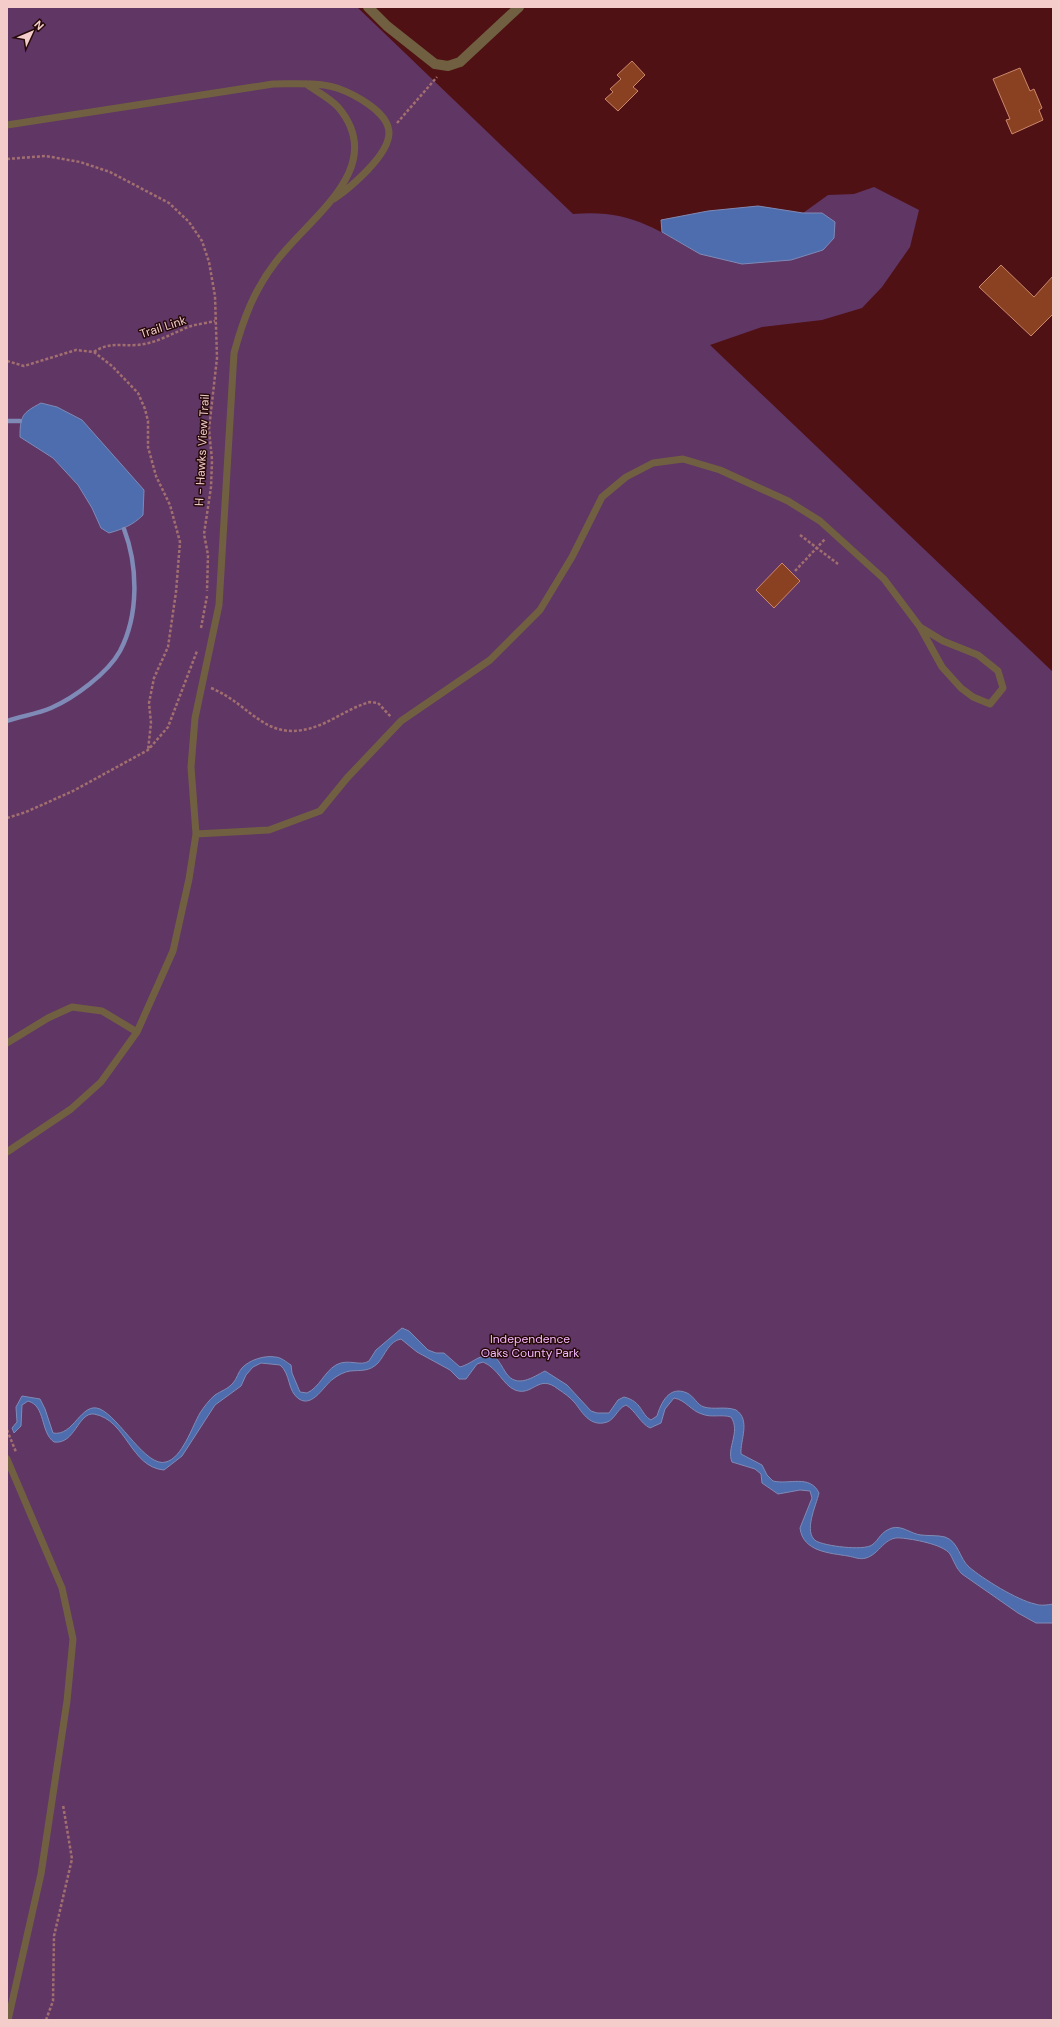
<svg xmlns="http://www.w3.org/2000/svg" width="1060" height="2027" viewBox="0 0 1060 2027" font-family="'DM Sans',sans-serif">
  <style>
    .green { fill: #603665 }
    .water { fill: #4d6dae; stroke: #7f8ab6 }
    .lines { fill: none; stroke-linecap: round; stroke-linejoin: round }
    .stream { stroke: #7f8ab6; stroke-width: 4.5 }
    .building { fill: #8a4121; stroke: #cb876b }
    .path { stroke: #a26f6f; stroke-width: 2.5; stroke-dasharray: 3 2; stroke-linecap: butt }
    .service { stroke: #706041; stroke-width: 7 }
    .minor { stroke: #706041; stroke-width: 10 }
    .labels { text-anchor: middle; stroke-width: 3; stroke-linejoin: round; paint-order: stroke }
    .street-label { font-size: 12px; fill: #f4ccc9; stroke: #250a09 }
    .park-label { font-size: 12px; fill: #f5b8fc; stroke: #250a09 }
  </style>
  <rect width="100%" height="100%" fill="#501114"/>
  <path class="green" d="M7 7H357L573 214C628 209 655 228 700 254L822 213H803L828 195 854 194 874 187 919 210 910 247 882 287 862 308 822 320 762 327 710 345 1053 672V2020H7Z"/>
  <path class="water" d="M758 206 803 213H822L835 222 834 238 823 250 791 260 742 264 700 254 662 232 661 220 708 211Z
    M41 403 57 407 82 420 144 490 143 515C133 525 123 529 109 533L101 528 92 508 78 485 53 458 20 437C20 416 22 413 41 403Z
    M402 1328 409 1331 428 1350 436 1353H444L460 1367C474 1363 480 1352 495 1357 500 1362 502 1367 506 1373 517 1389 533 1377 545 1371L567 1385 591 1411 597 1413H609L618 1400 624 1397C643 1402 640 1414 651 1420L657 1416C661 1403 669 1385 687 1393 694 1396 697 1405 704 1407 714 1410 725 1406 736 1410 751 1420 740 1440 741 1454L762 1465 767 1475 773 1481C789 1485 810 1474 819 1493 816 1506 803 1532 816 1541 825 1546 863 1551 872 1545 880 1539 880 1532 892 1528 902 1525 911 1534 921 1535 929 1536 937 1535 945 1537 959 1542 959 1558 969 1567 983 1579 1017 1600 1035 1604 1041 1606 1047 1605 1053 1604V1623H1036L1018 1613 962 1574C956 1568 954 1561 950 1554 943 1544 912 1539 901 1538 884 1536 880 1554 866 1558 860 1560 854 1557 848 1556 830 1553 803 1552 800 1528L812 1498 810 1491 800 1490 778 1494 762 1483 761 1474 755 1469 732 1462C726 1448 741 1432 731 1417 721 1414 711 1418 702 1414 691 1411 686 1400 674 1398L665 1409 661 1423 650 1428C640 1423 636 1411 626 1405 616 1409 615 1422 603 1423 589 1425 582 1412 575 1403 570 1397 564 1393 558 1389 538 1373 533 1397 515 1390 503 1385 498 1368 483 1362L477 1364 466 1379H459L450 1370 417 1352 401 1339C389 1341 385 1355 378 1363 369 1372 361 1370 350 1371 344 1372 338 1375 333 1379 324 1385 313 1408 299 1399 287 1391 291 1374 280 1365L261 1363 253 1367 246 1375 241 1386 215 1405 182 1456 164 1470C130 1467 127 1420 94 1414 78 1412 75 1445 54 1442 40 1432 46 1406 28 1401L22 1405 21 1426 14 1433 12 1428 17 1422 16 1407 22 1396 40 1399 45 1409 53 1433C74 1437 81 1401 100 1409 120 1418 146 1468 166 1462 182 1458 192 1427 200 1413 204 1407 209 1400 215 1395 221 1391 228 1389 233 1383 237 1379 238 1372 242 1368 249 1360 265 1355 275 1357 281 1357 286 1362 291 1365L292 1373 300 1392 307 1393C320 1387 324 1372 336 1365 348 1358 361 1367 369 1361L376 1350Z"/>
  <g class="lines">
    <path class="stream" d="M7 421H20
      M7 721C21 716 37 714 51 708 74 698 108 673 120 651 139 615 138 566 124 529"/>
  </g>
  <path class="building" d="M632 61 645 75 633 87 638 91 618 111 605 99 613 92 610 89 621 79 617 75Z
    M1020 68 1030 91 1034 89 1042 108 1039 110 1043 120 1012 134 1006 120 1010 119 993 79Z
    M1001 265 1034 297 1053 276V314L1031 336 979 287Z
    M782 563 800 581 774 608 756 590Z"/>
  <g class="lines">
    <path class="path" d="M397 123 437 77
      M7 159 46 156 80 162 110 172 169 203 189 222 202 241 209 262 215 296 217 358 209 429 212 460 211 487 204 534 208 555 207 591
      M94 352C108 342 120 346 136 345 155 344 171 334 188 327 197 324 207 323 215 321
      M7 361 24 366 76 350 94 352 112 366 138 393 145 409 148 421V447L156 476 170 505 180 542 176 592 168 647 154 678 149 703 151 723 148 750
      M800 535 838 564
      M795 571 825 539
      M201 628 207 596
      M211 688C254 706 266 746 320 725 337 718 352 707 370 702L378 703 391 717
      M7 818 26 812 73 791 148 750 168 727 197 651
      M7 1430 16 1452
      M46 2020 53 2001 54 1936 72 1859 63 1805"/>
    <path class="service" d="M7 125 273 84C292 84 319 82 337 88 354 94 389 112 389 133 389 155 351 187 334 199
      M196 834 269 830 320 811 347 778 401 721 490 660 540 610 572 557 602 497 626 477 653 463 683 459 720 470 788 501 820 521 884 579 920 627 942 667 961 688 973 697 990 704 1003 688 998 671 978 655 943 641 920 627
      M7 1043 48 1018 72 1007 102 1011 137 1032
      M7 1152 71 1109 101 1082 137 1032 173 951 189 879 196 834 191 767 195 718 219 605 234 353C243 320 254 290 275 263 307 219 390 168 338 107 330 98 316 91 306 84
      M7 1459 62 1588 73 1639 67 1701 41 1874 8 2020"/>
    <path class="minor" d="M368 7 387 26 435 64 448 66 460 62 519 7"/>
  </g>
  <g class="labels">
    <g class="street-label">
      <text transform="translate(163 327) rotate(-18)" y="4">Trail Link</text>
      <text transform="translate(202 450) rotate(-87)" y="4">H - Hawks View Trail</text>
    </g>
    <g class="park-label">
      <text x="530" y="1343">Independence<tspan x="530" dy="14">Oaks County Park</tspan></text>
    </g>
  </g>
  <rect width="1060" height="2027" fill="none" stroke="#f4ccc9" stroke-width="16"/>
  <g transform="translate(32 32) rotate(46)" stroke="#250a09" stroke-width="3" paint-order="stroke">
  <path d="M0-3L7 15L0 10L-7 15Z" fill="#f4ccc9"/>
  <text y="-6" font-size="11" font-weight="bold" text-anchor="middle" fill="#f4ccc9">N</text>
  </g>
</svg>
